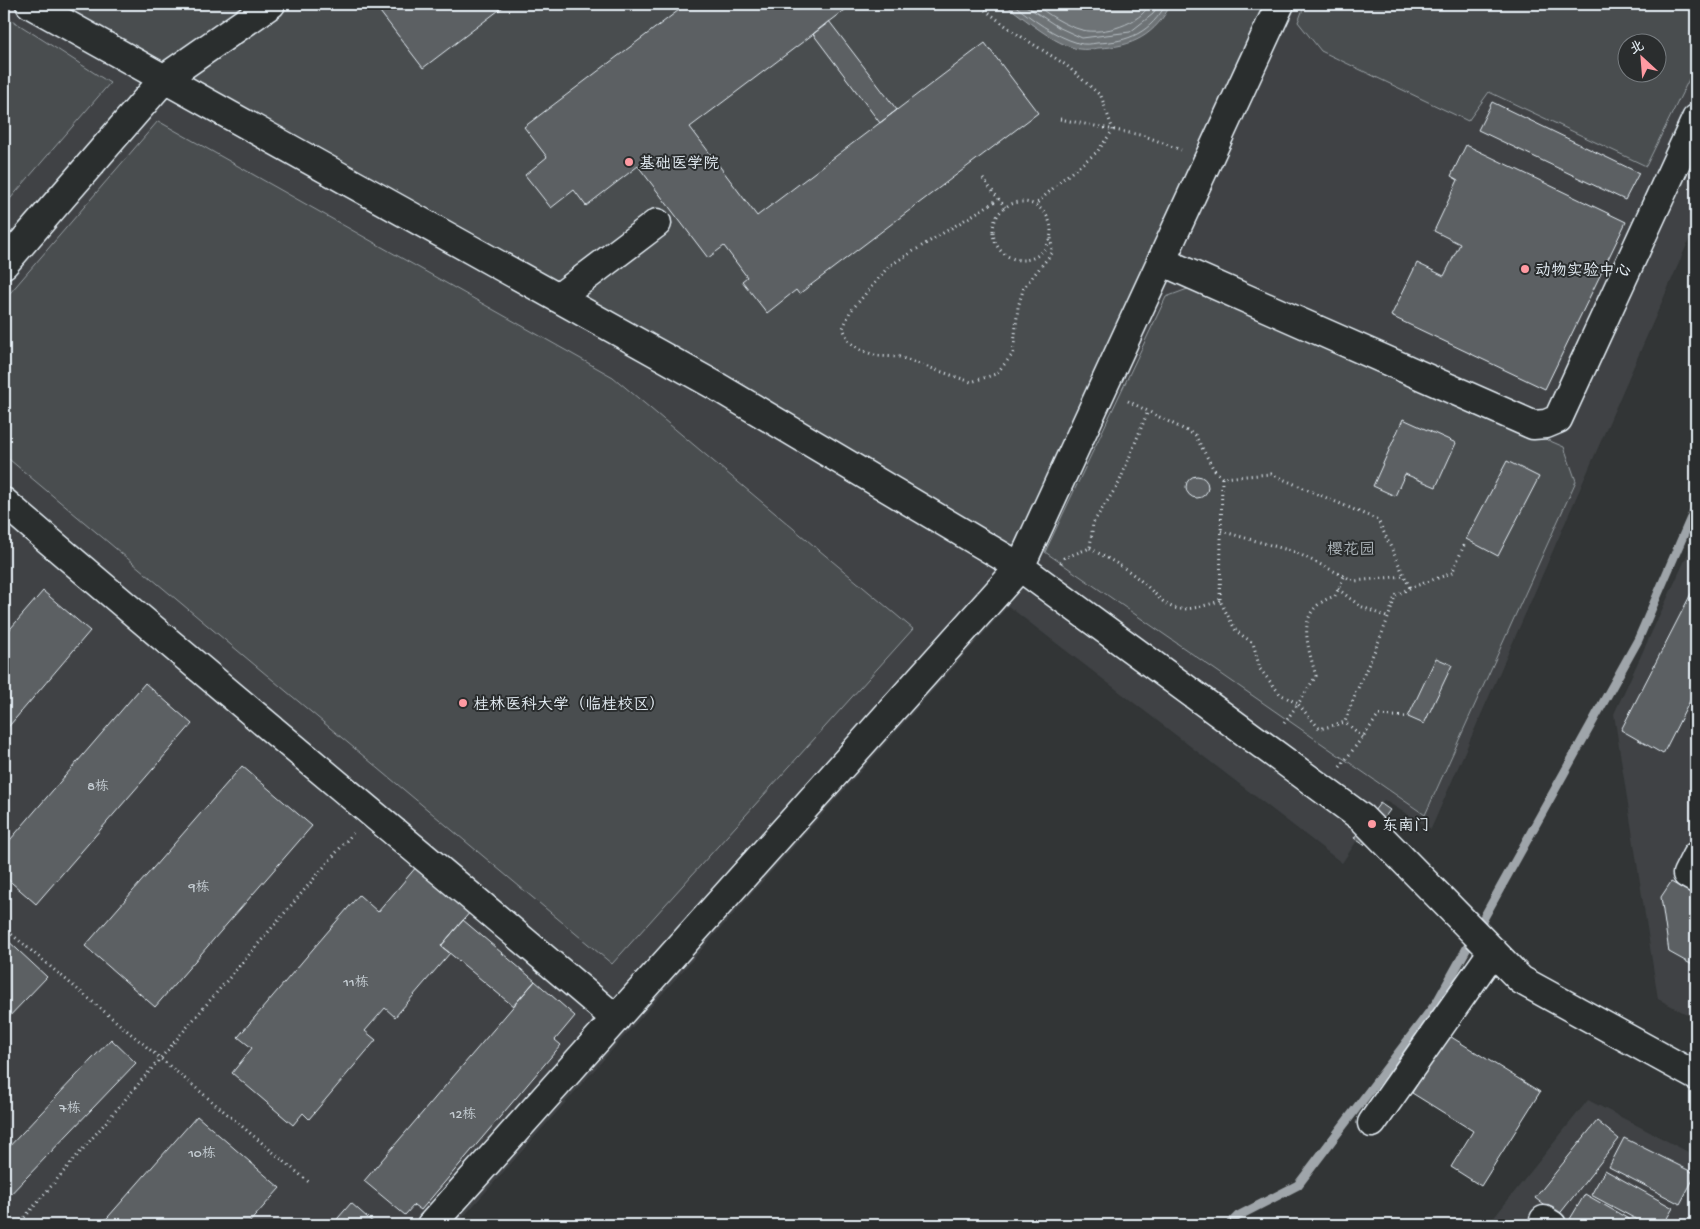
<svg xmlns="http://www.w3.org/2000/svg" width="1700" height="1229" viewBox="0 0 1700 1229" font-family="'Gochi Hand','LXGW WenKai TC',sans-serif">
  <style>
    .built { fill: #3f4244; fill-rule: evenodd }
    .green { fill: #494d4f; stroke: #989fa4; fill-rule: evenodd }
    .water { fill: #6e7376; stroke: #9fa5aa }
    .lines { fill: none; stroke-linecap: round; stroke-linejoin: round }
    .shore { stroke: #b7bfc4; stroke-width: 1 }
    .stream { stroke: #9fa5aa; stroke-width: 9 }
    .building { fill: #5c6063; stroke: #e8f1f8 }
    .minor-casing { stroke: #e8f1f8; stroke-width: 31 }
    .path { stroke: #e8f1f8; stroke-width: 3; stroke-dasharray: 1 4; stroke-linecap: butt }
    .minor { stroke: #2a2d2e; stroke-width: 28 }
    .poi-dot { fill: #ff9aa2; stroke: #2a2d2e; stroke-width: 2 }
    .labels { text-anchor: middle; stroke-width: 4; stroke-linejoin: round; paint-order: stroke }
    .number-label { font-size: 14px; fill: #c5cdd3 }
    .poi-label { font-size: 16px; fill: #e8f1f8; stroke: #2a2d2e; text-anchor: start }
    .park-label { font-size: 16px; fill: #b0b8bd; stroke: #2a2d2e }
  </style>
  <rect width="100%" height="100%" fill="#323536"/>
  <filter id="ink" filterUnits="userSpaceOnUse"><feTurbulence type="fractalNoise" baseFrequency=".02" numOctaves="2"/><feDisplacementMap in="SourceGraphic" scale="10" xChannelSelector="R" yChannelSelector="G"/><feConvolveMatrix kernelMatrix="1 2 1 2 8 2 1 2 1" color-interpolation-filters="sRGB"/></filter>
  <g filter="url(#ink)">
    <path class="built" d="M4 4H1696V224L1431 829 1384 800 1342 863 1008 606 456 1225H4ZM1628 42H1658V72H1628Z
      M1696 536V1019L1658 999 1614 714Z
      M1588 1100 1696 1156V1225H1488Z"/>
    <path class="green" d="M30 4H1280L1020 567Z
      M1305 4H1696V65L1646 166 1489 92 1468 121 1321 51 1298 22ZM1658 42V72H1628V42Z
      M4 15 110 83 4 206Z
      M158 121 613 377 913 629 612 964 4 455V300Z
      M1193 287 1564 447 1576 481 1425 815 1045 552 1166 297Z"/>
    <path class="water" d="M1004 4H1171C1155 35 1133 47 1098 48 1092 49 1085 50 1079 49 1054 45 1025 18 1004 4Z"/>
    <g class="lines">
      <path class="shore" d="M1013 4C1032 19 1054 36 1078 43 1084 45 1091 44 1097 43 1129 42 1151 32 1166 4
        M1023 4 1058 27 1082 38 1130 32 1153 14 1159 4
        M1035 4C1047 14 1066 26 1082 30 1104 35 1140 24 1150 4"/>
      <path class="stream" d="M1229 1225 1238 1216 1298 1185 1437 1002 1638 640 1696 506"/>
    </g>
    <path class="building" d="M374 4H507L423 68Z
      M687 4H853L690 127 757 216 985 43 1038 113 799 294 796 290 767 313 742 281 747 277 724 246 708 258 638 166 586 206 574 190 551 208 525 175 547 157 524 127Z
      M829 21 897 110 880 123 813 34Z
      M1492 102 1639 173 1625 200 1478 130Z
      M1466 145 1626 222 1545 389 1391 316 1417 263 1444 276 1460 244 1434 231 1458 180 1451 176Z
      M1403 419 1456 443 1436 487 1405 474 1395 496 1373 486Z
      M1507 461 1539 477 1498 556 1466 539Z
      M1186 487a11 11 0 1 1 22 0a11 11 0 1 1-22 0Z
      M1696 584V689L1663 754 1621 730Z
      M43 591 90 631 4 732V636Z
      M1436 658 1452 665 1424 724 1408 717Z
      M145 683 192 724 36 904 4 876V847Z
      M242 766 312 826 155 1007 85 946Z
      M1380 803 1390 810 1364 845 1354 838Z
      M417 866 471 911 441 946 450 953 395 1017 385 1008 365 1031 376 1040 309 1119 303 1113 293 1125 232 1073 252 1048 238 1037 359 895 378 912Z
      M1671 882 1696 896V967L1669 952 1661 897Z
      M463 920 535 981 513 1006 441 946Z
      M4 937 47 977 4 1022Z
      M535 981 575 1016 555 1040 561 1045 421 1210 414 1205 405 1215 364 1181Z
      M1448 1035 1540 1092 1481 1186 1451 1167 1473 1131 1412 1093Z
      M111 1039 136 1063 4 1201V1152Z
      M197 1116 280 1188 247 1225H101Z
      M1597 1121 1619 1139 1558 1216 1535 1198Z
      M1624 1138 1696 1174 1680 1204 1609 1167Z
      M1605 1170 1673 1208 1663 1225H1647L1591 1195Z
      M1585 1194 1639 1225H1581L1570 1219Z
      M351 1203 376 1225H332Z"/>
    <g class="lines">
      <defs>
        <path id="minor" d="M30 4 716 386 1020 567 1362 818 1521 980 1696 1076
          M1161 261 1533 425 1546 424 1558 419 1696 119
          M4 264 165 78 271 4
          M558 298 657 223
          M4 502C206 676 413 846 616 1019
          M1696 856 1687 874 1696 879
          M1372 1123 1493 951
          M1544 1220 1552 1225
          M431 1225 1020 567 1280 4"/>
      </defs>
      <use href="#minor" class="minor-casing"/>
      <path class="path" d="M977 4 1014 32 1066 65 1101 96 1113 130 1097 152 1063 179 1035 205
        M1060 119 1145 136 1181 150
        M983 179 1005 207
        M999 199 889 266 850 312 843 328 849 342 861 350 877 356 899 357 971 382 996 374 1013 354 1018 307 1024 287 1052 253 1051 236
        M993 231a29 29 0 1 1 58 0a29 29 0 1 1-58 0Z
        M1128 401 1195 435 1213 468 1222 478 1271 474 1378 520 1410 588
        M1222 478 1220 601 1236 631 1253 643 1260 669 1280 694 1298 704 1282 726
        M1221 531 1295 552 1354 581 1405 576
        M1090 548C1103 556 1117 563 1130 572 1172 603 1160 620 1220 601
        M1061 563 1064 558 1090 548 1093 523 1119 483 1148 411
        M1344 577 1335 596C1294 609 1307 644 1316 676L1298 704 1320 729 1345 722
        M1338 589 1360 606 1389 618
        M1363 737 1345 722C1359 679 1383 640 1395 596L1410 588 1452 573 1465 543
        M1340 767 1379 715 1406 717
        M4 928 310 1183
        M18 1225 353 833"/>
      <use href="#minor" class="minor"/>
    </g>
  </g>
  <g class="poi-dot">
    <circle cx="629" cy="162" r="5"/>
    <circle cx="1525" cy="269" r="5"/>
    <circle cx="463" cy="703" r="5"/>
    <circle cx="1372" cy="824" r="5"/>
  </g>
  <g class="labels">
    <g class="number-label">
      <text x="98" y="790">8栋</text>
      <text x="199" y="891">9栋</text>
      <text x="356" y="986">11栋</text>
      <text x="70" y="1112">7栋</text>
      <text x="463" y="1118">12栋</text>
      <text x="202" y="1157">10栋</text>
    </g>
    <g class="poi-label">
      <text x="639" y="168">基础医学院</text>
      <text x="1535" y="275">动物实验中心</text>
      <text x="473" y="709">桂林医科大学（临桂校区）</text>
      <text x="1382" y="830">东南门</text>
    </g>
    <g class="park-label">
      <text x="1351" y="554">樱花园</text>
    </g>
  </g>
  <rect width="1700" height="1229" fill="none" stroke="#2a2d2e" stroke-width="20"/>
  <rect x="10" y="10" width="1680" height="1209" fill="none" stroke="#e8f1f8" stroke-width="2" filter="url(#ink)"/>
  <g transform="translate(1642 58) rotate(334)"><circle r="24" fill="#2a2d2e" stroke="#767b7f"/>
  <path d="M0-4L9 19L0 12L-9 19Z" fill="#ff9aa2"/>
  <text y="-8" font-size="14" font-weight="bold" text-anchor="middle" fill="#e8f1f8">北</text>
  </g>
</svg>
